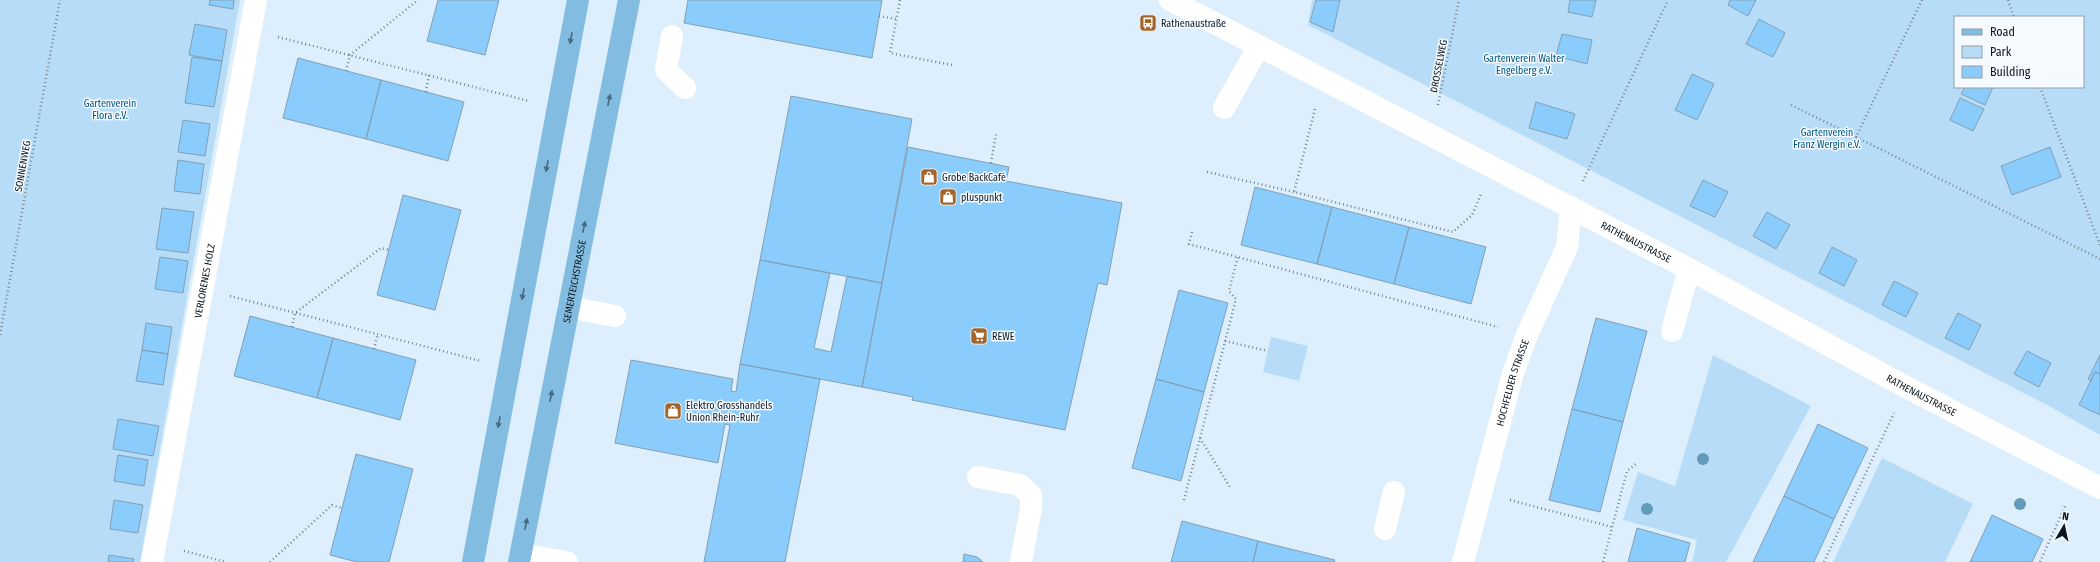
<svg xmlns="http://www.w3.org/2000/svg" width="2100" height="562" viewBox="0 0 2100 562" font-family="'Fira Sans Condensed',sans-serif">
  <style>
    .green { fill: #b7dcf8; fill-rule: evenodd }
    .building { fill: #8accfb; stroke: #839fb4 }
    .lines { fill: none; stroke-linecap: round; stroke-linejoin: round }
    .path { stroke: #788691; stroke-width: 2.5; stroke-dasharray: 1 3; stroke-linecap: butt }
    .minor { stroke: #fff; stroke-width: 22 }
    .major { stroke: #83bce1; stroke-width: 22 }
    .tree { fill: #639ab9 }
    .oneway { fill: #476980 }
    .labels { text-anchor: middle; stroke-width: 3; stroke-linejoin: round; paint-order: stroke }
    .poi-label { font-size: 10px; fill: #0b161e; stroke: #f4faff; text-anchor: start }
    .park-label { font-size: 10px; fill: #005581; stroke: #f4faff }
    .street-label { font-size: 10px; fill: #0b161e; stroke: #f4faff }
  </style>
  <rect width="100%" height="100%" fill="#ddeffd"/>
  <path class="green" d="M0 0H240L140 562H0Z
    M1312 0H2100V435L2047 405 1308 25ZM1955 17H2083V87H1955Z
    M1271 337 1308 346 1299 381 1263 372Z
    M1713 355 1811 406 1726 562H1692L1697 540 1623 520 1638 472 1675 486Z
    M1882 458 1973 504 1945 562H1833Z"/>
  <path class="building" d="M210 0H234L233 9 209 5Z
    M438 0H499L485 55 427 41Z
    M688 0H882L872 58 684 23Z
    M1316 0H1340L1333 32 1310 22Z
    M1570 0H1596L1592 17 1568 12Z
    M1730 0H1756L1748 16 1728 5Z
    M1759 19 1785 33 1773 57 1746 44Z
    M195 24 227 30 222 61 189 55Z
    M1562 34 1592 40 1587 64 1556 56Z
    M192 57 222 61 214 107 185 103Z
    M298 58 381 80 366 139 283 118Z
    M1692 74 1714 84 1697 120 1675 110Z
    M381 80 464 102 448 161 366 139Z
    M1965 87H1993L1985 105 1961 94Z
    M791 96 912 119 882 283 760 260Z
    M1960 98 1984 109 1973 131 1950 120Z
    M1536 102 1575 114 1567 139 1529 128Z
    M183 120 210 124 205 156 178 152Z
    M908 147 1009 167 1006 181 1122 203 1107 285 1098 283 1065 430 912 400 913 397 862 387Z
    M2050 147 2061 177 2012 195 2001 166Z
    M178 160 204 164 200 194 174 191Z
    M1703 180 1728 192 1715 217 1690 206Z
    M1255 187 1332 207 1317 264 1241 245Z
    M403 195 461 210 435 310 377 295Z
    M1332 207 1409 227 1394 284 1317 264Z
    M162 208 194 212 188 253 156 249Z
    M1767 212 1790 225 1776 249 1753 236Z
    M1409 227 1486 247 1471 304 1394 284Z
    M1832 247 1857 260 1844 286 1819 273Z
    M160 257 188 261 183 293 155 289Z
    M760 260 830 273 814 348 831 352 847 276 882 283 862 387 740 364Z
    M1894 281 1918 293 1906 317 1882 305Z
    M1179 290 1228 303 1204 392 1156 379Z
    M1958 313 1981 325 1969 350 1945 338Z
    M250 316 333 338 317 398 234 376Z
    M1596 318 1647 331 1623 422 1572 409Z
    M146 323 172 327 168 354 142 350Z
    M333 338 416 360 400 420 317 398Z
    M142 350 168 354 163 385 136 381Z
    M2027 351 2051 363 2039 387 2014 374Z
    M2100 355V374L2095 372 2091 381 2088 379Z
    M631 360 733 379 731 391 736 392 740 364 820 379 785 562H704L730 425 725 424 718 463 615 443Z
    M2095 372 2100 374V415L2079 405Z
    M1156 379 1204 392 1181 481 1132 468Z
    M1572 409 1623 422 1600 512 1549 500Z
    M118 419 159 426 153 456 113 449Z
    M1818 424 1868 448 1834 519 1784 496Z
    M356 454 413 469 389 562H357L330 555Z
    M118 455 148 460 144 486 114 481Z
    M1784 496 1834 519 1814 562H1753Z
    M114 500 143 505 138 533 110 529Z
    M1992 515 2043 539 2032 562H1970Z
    M1182 521 1258 541 1253 562H1171Z
    M1637 528 1690 543 1685 562H1628Z
    M1258 541 1335 560 1334 562H1253Z
    M964 554 977 557 983 562H963Z
    M109 555 134 559 133 562H108Z"/>
  <g class="lines">
    <path class="path" d="M900 0 890 53 952 65
      M1922 0 1856 137 2100 259
      M2008 0 2014 17
      M879 16 896 19
      M278 37 529 101
      M346 71 350 55 418 0
      M2040 87 2100 245
      M426 92 429 75
      M1438 105 1459 0
      M1791 105 1856 137
      M1315 109 1294 192 1453 232 1472 215 1481 194
      M991 163 996 134
      M1207 172 1294 192
      M1583 181 1668 0
      M1192 232 1189 244 1498 327
      M230 296 481 361
      M292 327 295 313 381 248 389 250
      M0 335 60 0
      M1225 341 1268 351
      M374 349 378 334
      M1200 438 1231 489
      M1184 500 1236 299 1229 291 1238 256
      M1510 500 1612 527
      M184 551 226 562
      M270 562 332 505 342 508
      M1603 562 1627 471 1637 463
      M1824 562 1894 413
      M2040 562 2066 504"/>
    <g class="minor">
      <path id="s1" d="M1170 0 1689 269 1906 387 2100 488"/>
      <path d="M672 36 666 70 685 88"/>
      <path d="M1224 108 1259 46"/>
      <path d="M568 307 615 316"/>
      <path d="M1672 331 1689 269"/>
      <path d="M978 477 1020 485 1031 495V508L1021 562"/>
      <path d="M1385 529 1394 492"/>
      <path d="M520 554 567 562"/>
      <path id="s2" d="M152 562 256 0"/>
      <path id="s3" d="M1463 562 1513 373 1527 335 1567 247 1571 207"/>
    </g>
    <g class="major">
      <path d="M473 562 578 0"/>
      <path id="s4" d="M519 562 629 0"/>
    </g>
  </g>
  <g class="tree">
    <circle cx="1703" cy="459" r="6"/>
    <circle cx="2020" cy="504" r="6"/>
    <circle cx="1647" cy="509" r="6"/>
  </g>
  <defs><path id="oneway-solid" d="M-6-.8H1V-3.2L6.5 0L1 3.2V.8H-6Z"/></defs>
  <g class="oneway">
    <use href="#oneway-solid" transform="translate(571 38) rotate(101)"/>
    <use href="#oneway-solid" transform="translate(609 100) rotate(-79)"/>
    <use href="#oneway-solid" transform="translate(547 166) rotate(101)"/>
    <use href="#oneway-solid" transform="translate(584 227) rotate(-79)"/>
    <use href="#oneway-solid" transform="translate(523 294) rotate(101)"/>
    <use href="#oneway-solid" transform="translate(551 396) rotate(-79)"/>
    <use href="#oneway-solid" transform="translate(499 422) rotate(101)"/>
    <use href="#oneway-solid" transform="translate(526 524) rotate(-79)"/>
  </g>
  <defs>
    <symbol id="bus-square" viewBox="-11 -11 22 22"><rect x="-9" y="-9" width="18" height="18" rx="4" fill="#a3652b" stroke="#f4faff"/><path d="M-5-6H5V4H4V6H2V4H-2V6H-4V4H-5ZM-3.5-4V0h7V-4ZM-3.5 1.2v1.5H-2V1.2ZM2 1.2v1.5H3.5V1.2Z" fill="#fff"/></symbol>
    <symbol id="shop-square" viewBox="-11 -11 22 22"><rect x="-9" y="-9" width="18" height="18" rx="4" fill="#a3652b" stroke="#f4faff"/><path d="M-5-2.5h2.3a2.7 3.5 0 0 1 5.4 0H5L5.5 6h-11ZM-1.5-2.5h3a1.5 2.3 0 0 0-3 0Z" fill="#fff"/></symbol>
    <symbol id="supermarket-square" viewBox="-11 -11 22 22"><rect x="-9" y="-9" width="18" height="18" rx="4" fill="#a3652b" stroke="#f4faff"/><path d="M-6-5.5h2.5l.6 2H6L4.5 2H-2.5L-4.4-4H-6ZM-1.5 3.2a1.3 1.3 0 1 0 .1 0ZM3 3.2a1.3 1.3 0 1 0 .1 0Z" fill="#fff"/></symbol>
  </defs>
  <g fill-rule="evenodd">
    <use href="#bus-square" x="1138" y="13" width="20" height="20"/>
    <use href="#shop-square" x="919" y="167" width="20" height="20"/>
    <use href="#shop-square" x="938" y="187" width="20" height="20"/>
    <use href="#supermarket-square" x="969" y="326" width="20" height="20"/>
    <use href="#shop-square" x="663" y="401" width="20" height="20"/>
  </g>
  <g class="labels">
    <g class="poi-label">
      <text x="1161" y="27">Rathenaustraße</text>
      <text x="942" y="181">Grobe BackCafé</text>
      <text x="961" y="201">pluspunkt</text>
      <text x="992" y="340">REWE</text>
      <text x="686" y="409">Elektro Grosshandels<tspan x="686" dy="12">Union Rhein-Ruhr</tspan></text>
    </g>
    <g class="park-label">
      <text x="1524" y="62">Gartenverein Walter<tspan x="1524" dy="12">Engelberg e.V.</tspan></text>
      <text x="110" y="107">Gartenverein<tspan x="110" dy="12">Flora e.V.</tspan></text>
      <text x="1827" y="136">Gartenverein<tspan x="1827" dy="12">Franz Wergin e.V.</tspan></text>
    </g>
    <g class="street-label">
      <text transform="translate(1438 66) rotate(-79)" y="4">DROSSELWEG</text>
      <text transform="translate(22 166) rotate(-80)" y="4">SONNENWEG</text>
      <text dy="4" stroke="none"><textPath href="#s1" startOffset="525">RATHENAUSTRASSE</textPath></text>
      <text dy="4" stroke="none"><textPath href="#s2" startOffset="286">VERLORENES HOLZ</textPath></text>
      <text dy="4" stroke="none"><textPath href="#s4" startOffset="286">SEMERTEICHSTRASSE</textPath></text>
      <text dy="4" stroke="none"><textPath href="#s3" startOffset="186">HOCHFELDER STRASSE</textPath></text>
      <text dy="4" stroke="none"><textPath href="#s1" startOffset="849">RATHENAUSTRASSE</textPath></text>
    </g>
  </g>
  <rect x="1954" y="16" width="130" height="72" fill="#f4faff" stroke="#979fa5"/>
  <rect x="1962" y="29" width="20" height="6" fill="#83bce1" stroke="#979fa5"/>
  <text x="1990" y="36" font-size="12" fill="#0b161e">Road</text>
  <rect x="1962" y="46" width="20" height="12" fill="#b7dcf8" stroke="#979fa5"/>
  <text x="1990" y="56" font-size="12" fill="#0b161e">Park</text>
  <rect x="1962" y="66" width="20" height="12" fill="#8accfb" stroke="#979fa5"/>
  <text x="1990" y="76" font-size="12" fill="#0b161e">Building</text>
  <g transform="translate(2064 526) rotate(9)" stroke="#f4faff" stroke-width="3" paint-order="stroke">
  <path d="M0-3L7 15L0 10L-7 15Z" fill="#0b161e"/>
  <text y="-6" font-size="11" font-weight="bold" text-anchor="middle" fill="#0b161e">N</text>
  </g>
</svg>
